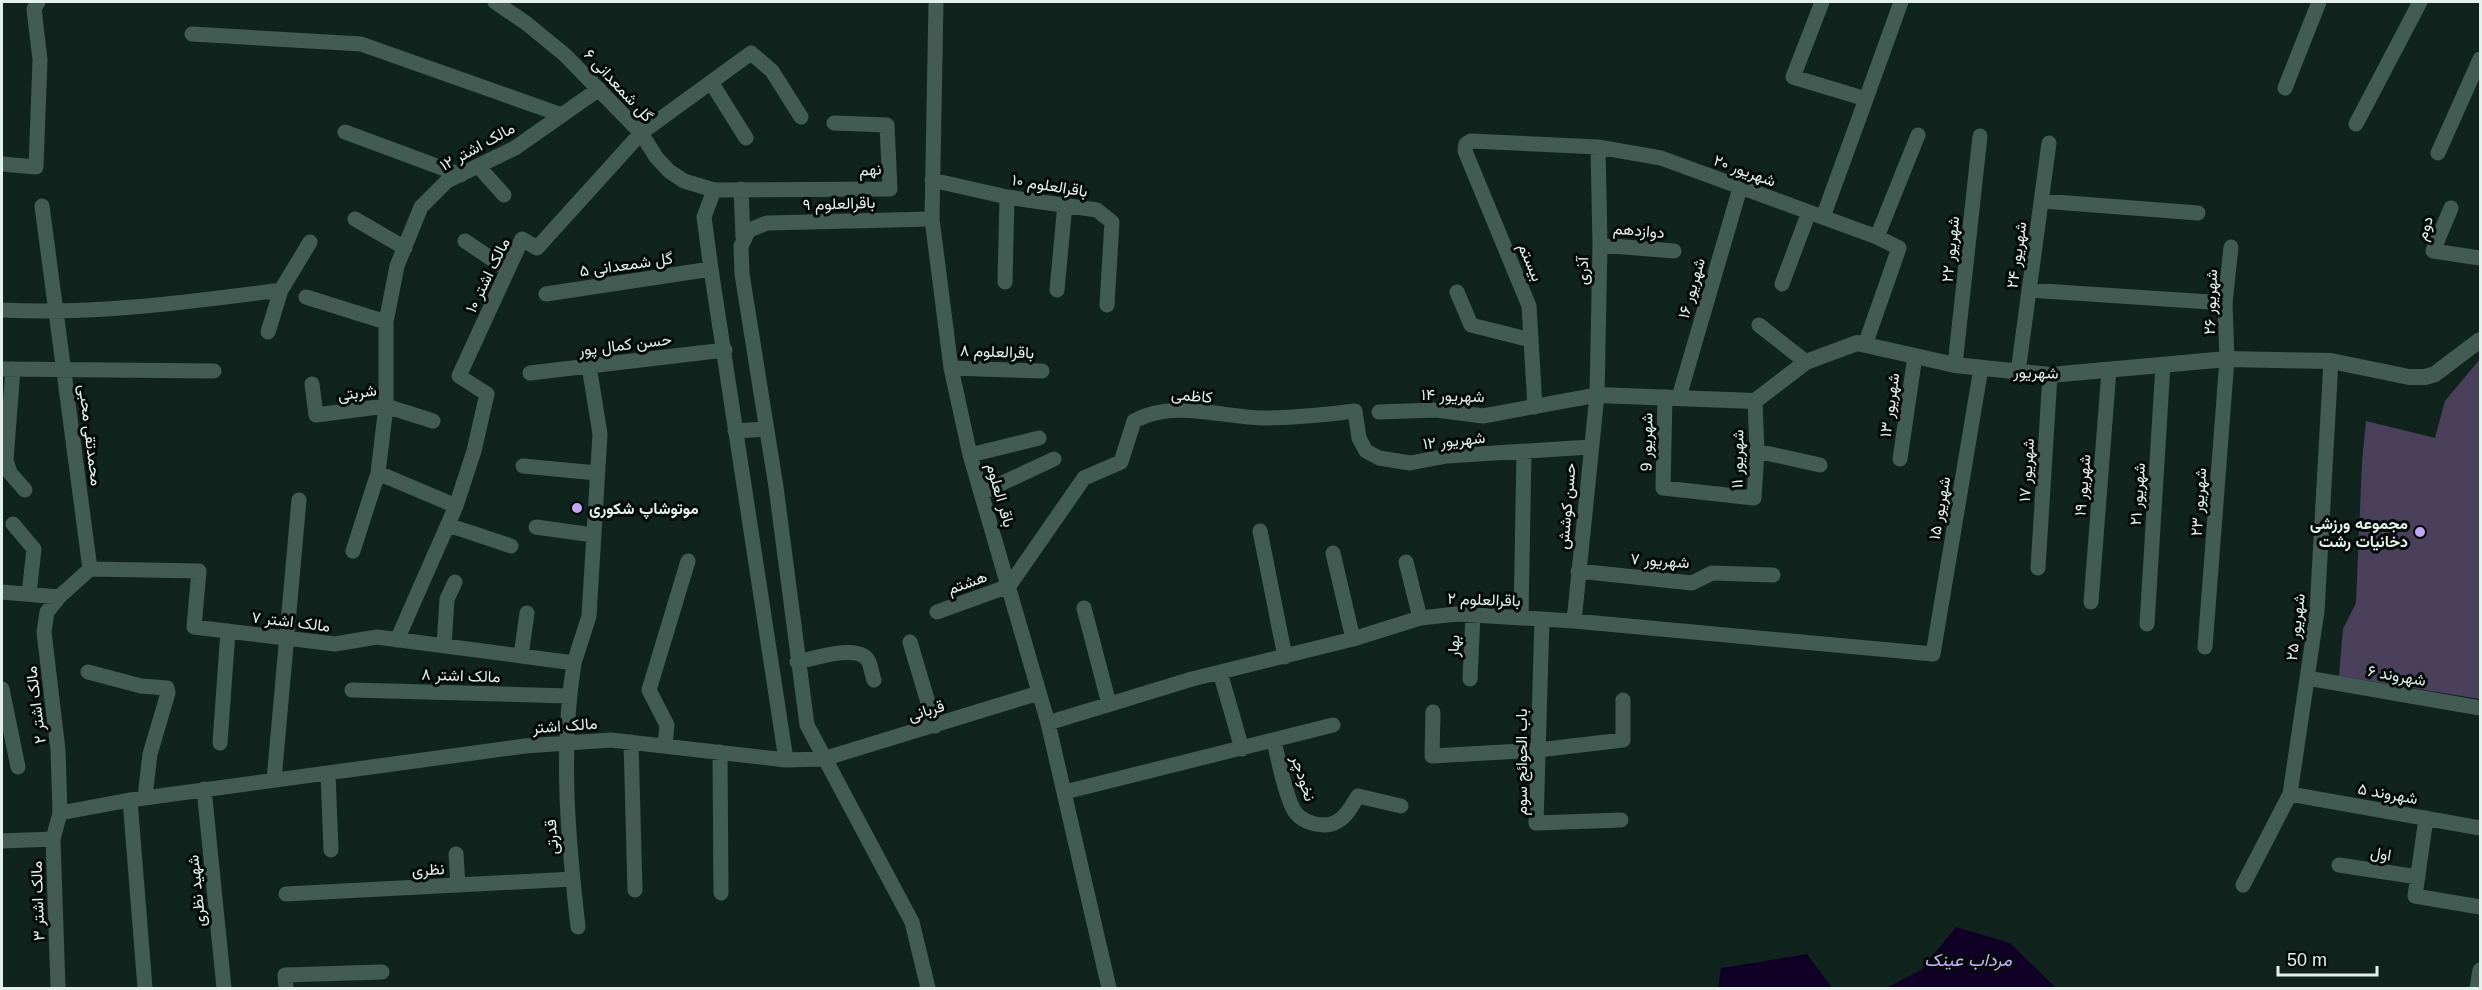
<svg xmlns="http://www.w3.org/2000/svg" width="2482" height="990" viewBox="0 0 2482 990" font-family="Arial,Vazirmatn,sans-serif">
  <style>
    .green { fill: #4a405b }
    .water { fill: #110025 }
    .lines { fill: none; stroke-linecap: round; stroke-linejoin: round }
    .minor { stroke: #425c53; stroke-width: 15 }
    .tertiary { stroke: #425c53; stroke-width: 16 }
    .poi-dot { fill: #c3a7f2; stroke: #040b08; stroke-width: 2 }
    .labels { text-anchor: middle; stroke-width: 6; stroke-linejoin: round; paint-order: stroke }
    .street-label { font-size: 16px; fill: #e4f0ec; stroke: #040b08 }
    .poi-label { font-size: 16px; font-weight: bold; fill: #e4f0ec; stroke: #040b08; text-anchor: start }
    .water-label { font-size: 18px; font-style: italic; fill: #ccb0fb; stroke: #040b08 }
  </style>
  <rect width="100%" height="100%" fill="#10241d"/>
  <path class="green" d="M2480 359V699L2339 676 2343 629 2356 603 2362 462 2366 421 2435 438 2445 401Z"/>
  <path class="water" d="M1956 927 2010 943 2056 988H1886L1921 970Z
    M1807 954 1832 988H1718L1721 968Z"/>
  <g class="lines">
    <path class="minor" d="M495 2 526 23 565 55 641 133 656 157 669 171 684 181 714 190 890 189 887 125 834 123
      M936 2 932 219 951 368 970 455 1048 723 1109 988
      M1822 2 1793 77 1866 99 1823 217
      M192 34 361 44 562 115
      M711 82 746 138
      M2285 88 2319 2
      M1866 99 1901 2
      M2356 124 2420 2
      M345 132 461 175
      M2438 153 2480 59
      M2 164 36 167 40 60 34 9 38 2
      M478 166 504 195
      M932 180 1007 197 1097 210 1112 222 1107 305
      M741 189 743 237
      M714 190 704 217 711 269 786 760
      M2042 201 2198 213
      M42 206 90 569 59 597 47 612 44 632 58 750 60 813 53 839 58 988
      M2451 208 2433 251 2480 258
      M355 219 405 248
      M1877 237 1918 135
      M465 241 508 270
      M1600 245 1674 251
      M1005 282 1007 197
      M1782 284 1809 212
      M1057 290 1065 204
      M2029 290 2225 303
      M1457 292 1471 325 1531 340
      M546 294 711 269
      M306 297 386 322
      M2 310C96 315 188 302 281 290
      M1759 325 1806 362
      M268 332 281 290 310 242
      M1955 365 1980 136
      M951 368 1042 371
      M2 369 214 371
      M13 369 6 460 10 473 25 490
      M2018 372 2049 143
      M530 373 725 350
      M312 384 316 415 386 406 433 421
      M1665 397 1663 488 1754 498 1757 451 1755 401
      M1679 397 1740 188
      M1535 407 1529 306 1465 151 1466 144 1471 141 1598 147 1661 158 1877 237 1899 248 1865 345
      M1379 412 1436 410 1483 416 1597 395
      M735 431 766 429
      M1757 451 1820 465
      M970 455 1039 438
      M1900 459 1915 356
      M523 466 597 473
      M378 473 456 506
      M981 493 1054 459
      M13 524 34 549 29 594
      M448 525 511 546
      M536 527 593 535
      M1260 531 1285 657
      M353 551 378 473 386 406V322L397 266 421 207 447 181 515 148 599 89
      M1333 553 1353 639
      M1406 562 1420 618
      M2038 568 2050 375
      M90 569 199 571 194 627 335 644 377 637 574 663C560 751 568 839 578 927
      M1578 571 1692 583 1712 573 1773 575
      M2 592 59 597
      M2091 602 2109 370
      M1084 608 1109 704
      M937 612 1009 586 1084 478 1121 462 1134 421C1173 399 1220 417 1262 418 1294 418 1324 415 1355 411L1359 438 1366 451 1379 458 1410 463 1447 456 1590 447
      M1521 618 1524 452
      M1542 619 1536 823 1621 820
      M1574 621 1597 395 1600 245 1598 147
      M2147 624 2163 365
      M397 640 456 506 474 451 487 394 459 376 522 239 537 248 641 133 751 53 772 71 801 117
      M910 642 935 726
      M444 646 447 599 455 582
      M2205 647 2227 359 2225 303 2231 247
      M521 656 527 613
      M797 662C814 659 860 642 869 662 871 667 872 675 874 680
      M574 663 589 616 600 434 589 366
      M88 672 141 686 167 688 168 693 150 754 145 797
      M1220 672 1242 749
      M2307 678 2480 708
      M1470 679 1473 615
      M2 689 18 767
      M352 690 569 696
      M1433 712 1432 756 1538 750 1623 740V700
      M1048 723 1192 679 1353 639 1420 618 1457 614 1574 621 1933 654 1981 368
      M1274 741C1278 758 1286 799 1295 812 1304 824 1326 829 1338 821 1347 816 1353 804 1358 796L1401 806
      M631 742 635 890
      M220 743 228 631
      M665 746 667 725 649 690 688 561
      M720 752 721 893
      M328 773 331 850
      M274 780 299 500
      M204 789 224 988
      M1065 792 1333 725
      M2290 794 2480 828
      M130 800 145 988
      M60 813 130 800 525 746 611 740 786 760 823 759 1039 693
      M2426 818 2415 896 2480 907
      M2 841 53 839
      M456 854 458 885
      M2339 865 2418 877
      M2243 885 2290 794 2317 611 2331 361
      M286 894 573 879
      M286 988 285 975 382 972
      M928 988 912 922 807 725 776 487 742 274 741 246 749 230 767 223 932 219
      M2477 988 2480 970"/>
    <path class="tertiary" d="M1597 395 1755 401 1806 362 1857 343 1955 365 2050 375 2227 359 2331 361 2409 377H2425L2435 374 2480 340"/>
  </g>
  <g class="poi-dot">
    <circle cx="577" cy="508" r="6"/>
    <circle cx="2420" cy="532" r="6"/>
  </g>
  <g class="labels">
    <g class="street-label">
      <text transform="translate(619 85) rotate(47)" y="6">گل شمعدانی ۶</text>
      <text transform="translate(477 146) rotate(-29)" y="6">مالک اشتر ۱۲</text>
      <text transform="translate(870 169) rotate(-5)" y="6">نهم</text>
      <text transform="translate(1745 170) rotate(20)" y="6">شهریور ۲۰</text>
      <text transform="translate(1050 185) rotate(9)" y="6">باقرالعلوم ۱۰</text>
      <text transform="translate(839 203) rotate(-2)" y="6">باقرالعلوم ۹</text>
      <text transform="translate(2424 228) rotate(-72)" y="6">دوم</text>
      <text transform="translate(1639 230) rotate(5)" y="6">دوازدهم</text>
      <text transform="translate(1950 249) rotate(-84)" y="6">شهریور ۲۲</text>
      <text transform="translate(2016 255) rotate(-82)" y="6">شهریور ۲۴</text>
      <text transform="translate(1531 262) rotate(67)" y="6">بیستم</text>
      <text transform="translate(626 264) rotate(-8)" y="6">گل شمعدانی ۵</text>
      <text transform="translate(1582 271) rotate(-89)" y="6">آذری</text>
      <text transform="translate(487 275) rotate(-64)" y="6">مالک اشتر ۱۰</text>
      <text transform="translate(1691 288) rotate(-74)" y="6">شهریور ۱۶</text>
      <text transform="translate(2210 302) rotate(-88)" y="6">شهریور ۲۶</text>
      <text transform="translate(625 344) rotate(-7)" y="6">حسن کمال پور</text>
      <text transform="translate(997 351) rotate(2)" y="6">باقرالعلوم ۸</text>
      <text transform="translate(2036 372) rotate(2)" y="6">شهریور</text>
      <text transform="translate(357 392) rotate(-8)" y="6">شربتی</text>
      <text transform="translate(1192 395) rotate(5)" y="6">کاظمی</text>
      <text transform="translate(1453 395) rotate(2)" y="6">شهریور ۱۴</text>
      <text transform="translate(1889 405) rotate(-82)" y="6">شهریور ۱۳</text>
      <text transform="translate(91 435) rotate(83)" y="6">محمدتقی محبی</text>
      <text transform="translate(1454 440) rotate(-6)" y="6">شهریور ۱۲</text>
      <text transform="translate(1646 442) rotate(-89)" y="6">شهریور 9</text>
      <text transform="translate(1737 459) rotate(-89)" y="6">شهریور ۱۱</text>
      <text transform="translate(2026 470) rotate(-86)" y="6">شهریور ۱۷</text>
      <text transform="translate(2082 485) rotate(-85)" y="6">شهریور ۱۹</text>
      <text transform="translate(2137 494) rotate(-86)" y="6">شهریور ۲۱</text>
      <text transform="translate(1001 495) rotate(74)" y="6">باقر العلوم</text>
      <text transform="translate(2198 502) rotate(-86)" y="6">شهریور ۲۳</text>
      <text transform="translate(1566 506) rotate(-85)" y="6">حسن کوشش</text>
      <text transform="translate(1939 508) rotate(-80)" y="6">شهریور ۱۵</text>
      <text transform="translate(1660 560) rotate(4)" y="6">شهریور ۷</text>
      <text transform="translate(967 582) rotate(-20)" y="6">هشتم</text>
      <text transform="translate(1484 599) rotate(2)" y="6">باقرالعلوم ۲</text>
      <text transform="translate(291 621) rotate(7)" y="6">مالک اشتر ۷</text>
      <text transform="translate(2295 627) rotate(-83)" y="6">شهریور ۲۵</text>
      <text transform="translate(1453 646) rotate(-88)" y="6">بهار</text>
      <text transform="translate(461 675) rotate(2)" y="6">مالک اشتر ۸</text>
      <text transform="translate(2397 675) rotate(10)" y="6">شهروند ۶</text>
      <text transform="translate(35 705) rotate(-97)" y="6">مالک اشتر ۲</text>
      <text transform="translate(926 710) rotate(-17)" y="6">قربانی</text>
      <text transform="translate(565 725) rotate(-4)" y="6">مالک اشتر</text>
      <text transform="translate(1521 762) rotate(-90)" y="6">باب الحوائج سوم</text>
      <text transform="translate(1304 778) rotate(72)" y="6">نخودچر</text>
      <text transform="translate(2388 793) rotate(10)" y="6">شهروند ۵</text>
      <text transform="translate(551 837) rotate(-94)" y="6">قدرتی</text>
      <text transform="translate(2381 853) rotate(9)" y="6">اول</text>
      <text transform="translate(428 869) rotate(-3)" y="6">نظری</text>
      <text transform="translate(196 891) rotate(-96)" y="6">شهید نظری</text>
      <text transform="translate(37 901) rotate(-92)" y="6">مالک اشتر ۳</text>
    </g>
    <g class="poi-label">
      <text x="589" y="514">موتوشاپ شکوری</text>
      <text x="2408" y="529" text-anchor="end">مجموعه ورزشی<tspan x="2408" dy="18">دخانیات رشت</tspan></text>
    </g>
    <g class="water-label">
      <text x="1968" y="966">مرداب عینک</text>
    </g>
  </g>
  <rect width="2482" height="990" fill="none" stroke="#e4f0ec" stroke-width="6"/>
  <path d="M2278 966v9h99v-9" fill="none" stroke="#e4f0ec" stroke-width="3"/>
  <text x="2287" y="966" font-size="18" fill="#e4f0ec" stroke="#040b08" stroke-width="4.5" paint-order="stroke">50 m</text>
</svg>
